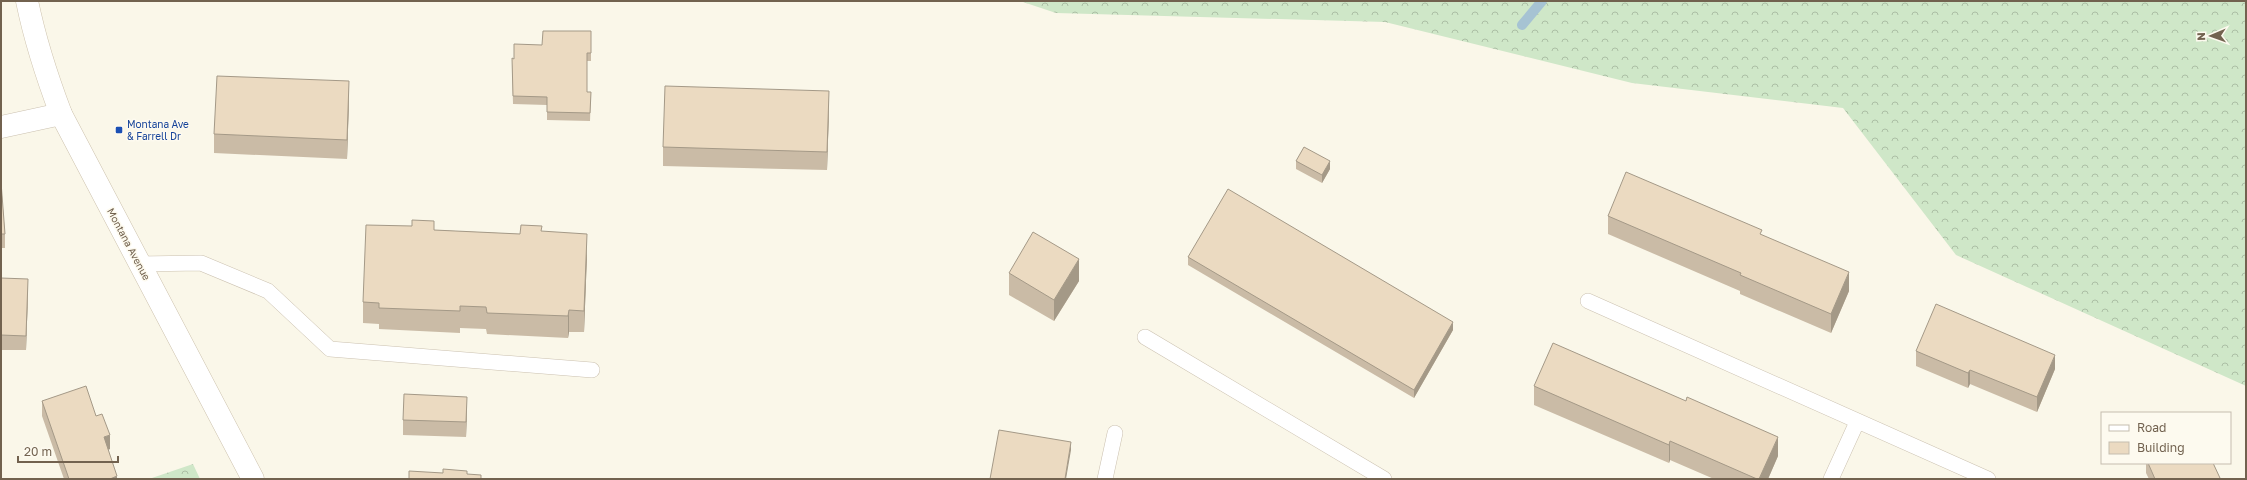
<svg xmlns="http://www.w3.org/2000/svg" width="2247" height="480" viewBox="0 0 2247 480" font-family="'Golos Text',sans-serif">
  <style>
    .forest { fill: url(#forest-crowns) }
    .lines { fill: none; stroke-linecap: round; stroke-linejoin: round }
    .stream { stroke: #a6c3d3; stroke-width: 10 }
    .lane-casing { stroke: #cbc1b0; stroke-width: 16 }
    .street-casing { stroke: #cbc1b0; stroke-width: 23 }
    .secondary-casing { stroke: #cdc2ad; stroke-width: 23 }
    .lane { stroke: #fff; stroke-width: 15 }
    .street { stroke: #fff; stroke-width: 22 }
    .secondary { stroke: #fff; stroke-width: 22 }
    .wall { fill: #cabba6 }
    .shaded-wall { fill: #a49987 }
    .building { fill: #ebdac1; stroke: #a49987 }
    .transit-dot { fill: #1a4fb4; stroke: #fdfaef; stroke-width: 1.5 }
    .labels { text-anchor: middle; stroke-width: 3; stroke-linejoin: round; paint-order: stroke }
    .transit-label { font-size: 10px; fill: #164399; stroke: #fdfaef; text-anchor: start }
    .street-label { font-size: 10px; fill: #72624f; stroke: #fdfaef }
  </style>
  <defs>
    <pattern id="forest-crowns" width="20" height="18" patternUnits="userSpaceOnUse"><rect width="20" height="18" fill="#cfe7c8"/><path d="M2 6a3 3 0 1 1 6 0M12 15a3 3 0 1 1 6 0" fill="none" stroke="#acbfa5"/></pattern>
  </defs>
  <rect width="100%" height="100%" fill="#faf7e9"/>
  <path class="forest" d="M1020 1H2246V386L1956 255 1843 108 1632 83 1385 22 1056 13Z
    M193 464 200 479H149Z"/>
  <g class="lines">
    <path class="stream" d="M1522 25 1542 1"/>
    <defs>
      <path id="lane" d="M139 264 201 263 268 291 330 349 592 370
        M1588 301 1988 479
        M1145 337 1384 479
        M1105 479 1115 433
        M1831 479 1857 422"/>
      <path id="street" d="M1 127 61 114"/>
      <path id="secondary" d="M27 1C35 40 47 77 61 114L253 479"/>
    </defs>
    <use href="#lane" class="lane-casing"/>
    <use href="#street" class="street-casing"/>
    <use href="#secondary" class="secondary-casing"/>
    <use href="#lane" class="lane"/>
    <use href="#street" class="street"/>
    <use href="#secondary" class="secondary"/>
  </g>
  <path class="wall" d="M591 31V61H587V92H591L590 121 547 120V105L513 104 512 66 514 59Z
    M349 100 347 159 214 153V134Z
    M829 110 827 170 663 166V147Z
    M1296 161 1330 169 1322 183 1296 169Z
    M1 182 5 234V248H1Z
    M1608 216 1762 235 1849 291 1831 333 1740 294V291L1608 234Z
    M434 230 520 234 542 232 587 255 584 332H569L568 338 487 334 486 329 460 328V333L379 329V324L363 323V302Z
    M1188 257 1453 330 1414 398 1188 265Z
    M1009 273 1079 281 1054 321 1009 295Z
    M1 278 28 293 26 350H1Z
    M1916 351 2055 369 2037 412 1970 384 1968 388 1916 366Z
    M1534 386 1778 456 1768 479H1714L1670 460 1669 463 1534 405Z
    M42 401 96 416 110 449 108 450 117 479H64L42 416Z
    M467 411 466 437 403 435V420Z
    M2146 463H2213L2220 479H2149L2146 473Z"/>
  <path class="shaded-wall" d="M349 81V100L347 159V140Z
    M829 91V110L827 170V152Z
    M1330 161V169L1322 183V175Z
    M587 234V255L584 332V311Z
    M1079 259V281L1054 321V300Z
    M1849 272V291L1831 333V314Z
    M28 279V293L26 350V336Z
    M569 310V332L568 338V316Z
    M1453 322V330L1414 398V390Z
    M2055 355V369L2037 412V397Z
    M1970 370V384L1968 388V373Z
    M467 397V411L466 437V422Z
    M110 435V449L104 451V437Z
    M1778 437V456L1768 479H1759Z
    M1670 441V460L1669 463V445Z
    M1071 442V450L1066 479H1065Z
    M117 476V479H110Z"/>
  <path class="building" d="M543 31H591V53H587V92H591L590 113 547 112V97L513 96 512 58 514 59V44L542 45Z
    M217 76 349 81 347 140 214 134Z
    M665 86 829 91 827 152 663 147Z
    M1304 147 1330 161 1322 175 1296 161Z
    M1626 172 1762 230 1760 234 1849 272 1831 314 1740 275 1741 273 1608 216Z
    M1 182 5 234H1Z
    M1228 189 1453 322 1414 390 1188 257Z
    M412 220 434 221V230L520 234 521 225 542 226 541 231 587 234 584 311 569 310 568 316 487 313 486 307 460 306V311L379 308V303L363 302 366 225 412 226Z
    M1033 232 1079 259 1054 300 1009 273Z
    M1 278 28 279 26 336 1 335Z
    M1936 304 2055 355 2037 397 1970 370 1968 373 1916 351Z
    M1553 343 1686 401 1687 397 1778 437 1759 479H1757L1670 441 1669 445 1534 386Z
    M86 386 96 416 102 414 110 435 104 437 117 476 110 479H69L42 401Z
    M404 394 467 397 466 422 403 420Z
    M999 430 1071 442 1065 479H990Z
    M2148 463H2213L2220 478 2218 479H2155Z
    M443 469 467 471V474L481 475V479H409V471L443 473Z"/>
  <rect class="transit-dot" x="115" y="126" width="8" height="8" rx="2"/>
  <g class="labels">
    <g class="transit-label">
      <text x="127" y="128">Montana Ave<tspan x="127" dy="12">&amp; Farrell Dr</tspan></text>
    </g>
    <g class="street-label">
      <text transform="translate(129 244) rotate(62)" y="4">Montana Avenue</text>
    </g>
  </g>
  <rect width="2247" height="480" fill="none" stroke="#72624f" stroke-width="4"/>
  <rect x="2101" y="412" width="130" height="52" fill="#fdfaef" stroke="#c5bdaf"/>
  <rect x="2109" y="425" width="20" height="6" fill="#ffffff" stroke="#c5bdaf"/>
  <text x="2137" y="432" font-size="12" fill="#72624f">Road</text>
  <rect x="2109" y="442" width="20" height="12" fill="#ebdac1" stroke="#c5bdaf"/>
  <text x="2137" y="452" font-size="12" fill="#72624f">Building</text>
  <g transform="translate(2211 36) rotate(268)" stroke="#fdfaef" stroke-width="3" paint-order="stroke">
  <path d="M0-3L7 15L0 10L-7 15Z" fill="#72624f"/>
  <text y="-6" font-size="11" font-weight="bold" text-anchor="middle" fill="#72624f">N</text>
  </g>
  <path d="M18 456v6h100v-6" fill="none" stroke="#72624f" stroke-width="2"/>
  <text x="24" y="456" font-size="12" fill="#72624f" stroke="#fdfaef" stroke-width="3" paint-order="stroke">20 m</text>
</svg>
